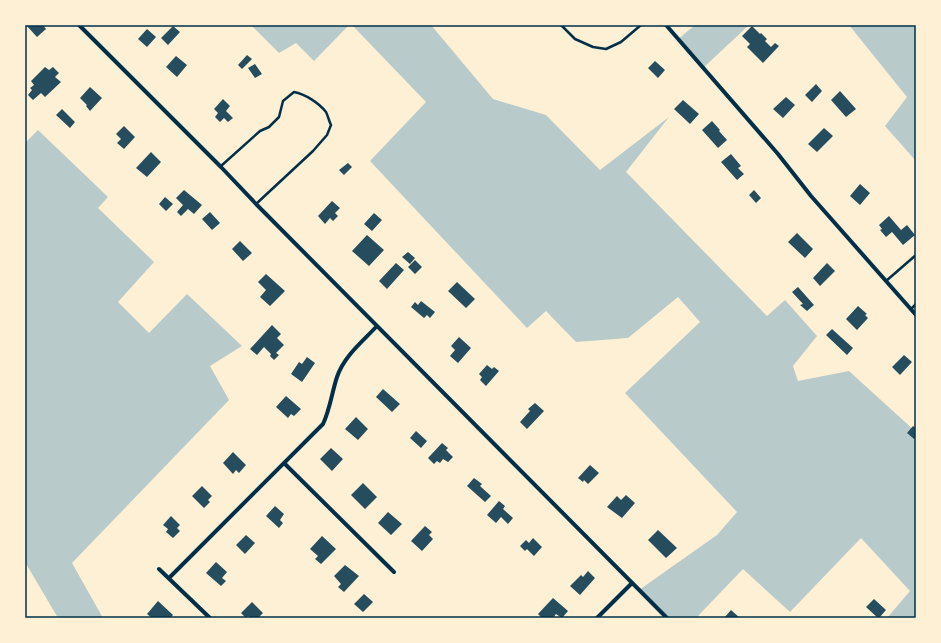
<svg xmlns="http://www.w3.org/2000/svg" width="941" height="643" viewBox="0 0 941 643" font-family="Literata,serif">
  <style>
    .green { fill: #b9caca }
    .building { fill: #264d5e }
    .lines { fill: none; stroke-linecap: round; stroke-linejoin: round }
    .service { stroke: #003049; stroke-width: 2.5 }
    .minor { stroke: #003049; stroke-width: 4 }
    .neatline { fill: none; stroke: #003049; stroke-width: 1.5 }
  </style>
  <rect width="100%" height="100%" fill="#fdf0d5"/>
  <path class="green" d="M251 25H349L314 61 296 43 279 53Z
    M352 25H431L493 99 546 115 600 170 669 117 626 172 767 316 785 300 817 336 793 366 798 381 849 371 916 432V618H887L910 591 861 538 790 612 743 569 696 618H668L639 590 717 535 737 512 625 393 700 322 678 297 628 338 576 342 546 311 527 328 370 161 426 102Z
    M695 25H749L702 69 677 40Z
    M849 25H916V161L885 126 907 97Z
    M38 130 108 197 98 208 154 262 118 302 149 333 187 294 242 346 210 366 229 400 72 563 103 618H58L25 562V143Z"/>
  <path class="building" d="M26 25H43L46 29 37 37Z
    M173 26 180 32 168 45 161 38Z
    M752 26 760 34 761 33 767 39 765 41 771 47 775 43 779 46 763 63 747 47 750 44 742 36Z
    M147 29 156 37 147 47 138 39Z
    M247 55 252 59 242 69 238 65Z
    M176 56 187 65 177 77 166 67Z
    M655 61 665 70 658 78 648 68Z
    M255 64 262 74 255 78 248 68Z
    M45 67 49 70 53 67 59 73 55 77 61 82 45 97 41 93 33 100 28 95 32 90 30 88 34 85 31 81Z
    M816 84 822 91 812 102 805 95Z
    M90 87 102 98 90 111 86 106 87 105 80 98Z
    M840 91 856 109 846 117 831 100Z
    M786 97 795 105 783 118 773 109Z
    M223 99 230 106 226 111 233 118 228 122 224 118 220 122 215 117 218 113 214 109Z
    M683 100 699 114 690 124 674 109Z
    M62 109 75 122 70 128 56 115Z
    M712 121 720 130 719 131 727 140 718 148 702 130Z
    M124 126 135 137 124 149 117 143 121 139 116 134Z
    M824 128 833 136 817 152 808 144Z
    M151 152 161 162 147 177 136 168Z
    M731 154 741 166 738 168 744 174 737 180 721 162Z
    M348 163 352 167 344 175 339 170Z
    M860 184 870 193 860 205 850 196Z
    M184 190 202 205 194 214 188 209 181 216 177 212 183 205 176 198Z
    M754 190 761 198 756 203 749 195Z
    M165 197 173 204 166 211 159 204Z
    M332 201 340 208 335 213 338 216 333 221 330 218 325 224 318 216Z
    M210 212 220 223 212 230 202 219Z
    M374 213 382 220 372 231 364 224Z
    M889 216 901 230 907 225 915 235 903 245 892 232 886 237 880 230 882 229 879 225Z
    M797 233 813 249 805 258 788 242Z
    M367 235 384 250 369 266 352 251Z
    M240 241 252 253 243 261 232 249Z
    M408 252 415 258 410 264 402 257Z
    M415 260 422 267 415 274 408 267Z
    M396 263 404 270 387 289 379 281Z
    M827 263 835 271 820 286 813 278Z
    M266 274 285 291 270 306 260 297 266 290 258 282Z
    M457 282 475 299 466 308 448 291Z
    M798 287 814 305 807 311 800 305 803 304 792 292Z
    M421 301 435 312 430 318 427 315 424 318 411 307 415 302 418 305Z
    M858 306 867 314 865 315 868 318 857 330 846 319Z
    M272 325 281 334 277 338 284 345 276 353 279 355 274 360 270 356 271 354 264 347 257 355 250 349Z
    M832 329 853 348 847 355 826 335Z
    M459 337 471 348 458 363 450 356 455 350 451 346Z
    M904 355 912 362 900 375 892 367Z
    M307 357 315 363 302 382 291 374 299 362 302 364Z
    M487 365 492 369 494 367 499 371 486 386 480 380 482 377 479 374Z
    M383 389 400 404 392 412 376 397Z
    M286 396 301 409 294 416 291 414 288 418 276 407Z
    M535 403 544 411 527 429 520 422 530 411 528 409Z
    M356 417 368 429 358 440 345 429Z
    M913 426 916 428V436L914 439 907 433Z
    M416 431 427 441 421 448 410 438Z
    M442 443 448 448 446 450 453 457 448 462 443 459 440 463 437 461 434 464 428 458Z
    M331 448 343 459 332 471 320 459Z
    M233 452 246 465 239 473 236 470 233 474 223 463Z
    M590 465 599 473 588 484 584 480 583 482 578 478Z
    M474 478 482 484 480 486 491 496 485 502 467 486Z
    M363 483 377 497 365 509 351 495Z
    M202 486 212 496 208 500 210 502 204 508 192 496Z
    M626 495 635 503 622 518 607 507 617 496 621 500Z
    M499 501 505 506 503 509 513 518 508 524 501 517 496 523 487 515Z
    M275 506 284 514 280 520 283 523 279 528 266 516Z
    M388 512 402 524 391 535 378 523Z
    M171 516 180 525 177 528 180 531 173 538 166 532 168 529 163 525Z
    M425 526 432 532 429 535 433 539 422 551 411 541Z
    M658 530 677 548 666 558 648 540Z
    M246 535 255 543 245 554 236 545Z
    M322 536 336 549 321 564 315 559 318 556 310 549Z
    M533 538 542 547 534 556 527 549 525 551 520 546 526 540 529 543Z
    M216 562 227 572 222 578 226 581 221 586 206 573Z
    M345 565 359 576 344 592 338 587 341 584 334 576Z
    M588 571 595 578 580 595 570 586 581 575 583 577Z
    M364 594 373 602 363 612 354 604Z
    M553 598 568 611 562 618 556 614 553 618H542L538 614Z
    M874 599 886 610 879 618H878L866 607Z
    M158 601 173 615 170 618H152L147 614Z
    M252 602 263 613 258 618H250L248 616 246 618 241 613Z
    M731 610 740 618H724Z"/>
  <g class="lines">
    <path class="service" d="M561 25 575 39 593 47 606 49 621 42 641 25
      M221 166 260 131 269 127 279 117 283 101 294 92C305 94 319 103 326 112 328 116 329 121 331 125L327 135 313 151 256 204
      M886 281 916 255
      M911 309 916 304"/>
    <path class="minor" d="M79 25 221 167 256 204 667 618
      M666 25 778 154 811 196 916 315
      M285 464 394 572
      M159 569 210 618
      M169 578 323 424C330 409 332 392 337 377 344 356 363 341 377 326
      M597 618 632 583"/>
  </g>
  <rect width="941" height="643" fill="none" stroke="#fdf0d5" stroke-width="52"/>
  <rect x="26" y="26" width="889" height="591" class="neatline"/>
</svg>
